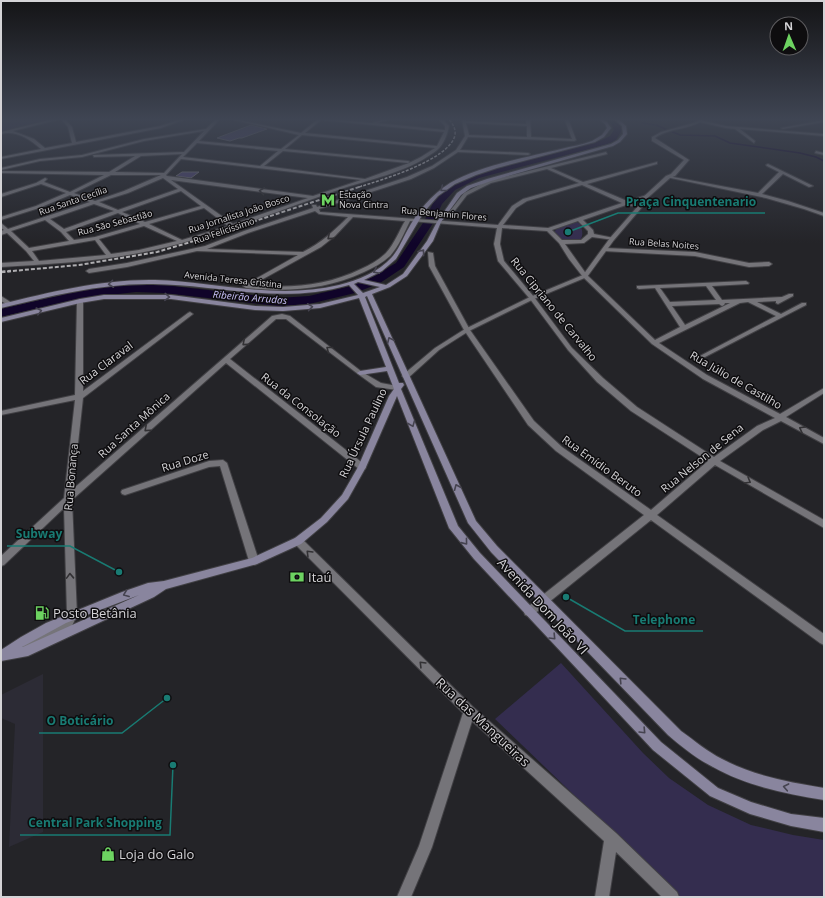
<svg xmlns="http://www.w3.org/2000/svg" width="825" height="898" viewBox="0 0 825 898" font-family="'Open Sans',sans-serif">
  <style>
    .built { fill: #2c2b35 }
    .green { fill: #342d4f }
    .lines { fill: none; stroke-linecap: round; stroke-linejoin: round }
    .stream { stroke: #100429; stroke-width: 1.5 }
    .river { fill: #100429; fill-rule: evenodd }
    .building { fill: #4a426e; stroke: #6b6b70 }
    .minor-casing { stroke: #414044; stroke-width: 2 }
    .tertiary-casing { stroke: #414044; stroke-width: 2 }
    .secondary-casing { stroke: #414044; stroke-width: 2 }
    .minor { fill: #757479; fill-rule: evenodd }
    .tertiary { fill: #757479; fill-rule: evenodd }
    .secondary { fill: #89859e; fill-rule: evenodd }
    .rail-far2 { stroke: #afaeb1; stroke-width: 1.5; stroke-dasharray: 3 1.5; stroke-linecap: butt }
    .rail-far1 { stroke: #afaeb1; stroke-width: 2; stroke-dasharray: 4 2; stroke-linecap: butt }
    .rail { stroke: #afaeb1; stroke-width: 2.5; stroke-dasharray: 4.5 2.5; stroke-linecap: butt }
    .oneway { stroke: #45434f }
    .oneway2 { stroke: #323134 }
    .labels { text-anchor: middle; stroke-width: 3; stroke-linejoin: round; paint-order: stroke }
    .far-poi-label { font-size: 9px; fill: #d4d3d6; stroke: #0e0d0f; text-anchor: start }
    .far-street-label { font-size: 9px; fill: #d4d3d6; stroke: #0e0d0f }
    .far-water-label { font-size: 10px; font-style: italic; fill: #c9c0fa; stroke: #0e0d0f }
    .street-label { font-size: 11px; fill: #d4d3d6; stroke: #0e0d0f }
    .near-poi-label { font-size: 13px; fill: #d4d3d6; stroke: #0e0d0f; text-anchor: start }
    .near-street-label { font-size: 13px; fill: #d4d3d6; stroke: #0e0d0f }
    .leader { fill: none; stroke: #197b73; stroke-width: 1.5 }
    .callout-dot { fill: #197b73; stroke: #0e0d0f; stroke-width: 1.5 }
    .callout-label { font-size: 12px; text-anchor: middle; font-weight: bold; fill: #197b73; stroke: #0e0d0f; stroke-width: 3; stroke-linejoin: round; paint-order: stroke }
  </style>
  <rect width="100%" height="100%" fill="#242428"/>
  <path class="built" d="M43 674V832L9 847 15 724 1 718V695Z"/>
  <path class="green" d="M1 118H54L1 132Z
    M577 222 580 224C582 229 584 235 580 240L561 241 554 233C557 225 569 223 577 222Z
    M561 663 643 753 669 778 708 805 751 825 793 835 824 840V897H680L495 719Z"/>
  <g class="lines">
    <path class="stream" d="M642 123 656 125 680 135 715 136 730 143 800 153 816 157 824 161"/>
    <path class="river" d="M605 118H613L617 120 622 130 616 140 608 144 479 178 455 190 442 204 433 223 404 267 380 283 355 293 309 304 278 306 164 293 136 292 82 298 1 317V309L82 290 136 284 164 285 278 298 309 296 347 287 372 277 396 263 423 223 433 203 449 186 473 174 602 140 610 136 614 130 611 123Z"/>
  </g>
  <path class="building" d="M251 125 267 129 242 138H239L230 141 217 138Z
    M182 172H199L191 178 176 176Z"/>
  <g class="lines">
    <defs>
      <path id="minor" d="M57 118H64L72 127 76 142 160 126 185 118H189L161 128 1 159V157L41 149C30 139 15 130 1 134V132ZM61 119 68 127 72 143 45 148 34 139 13 131Z
        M217 118H221L199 141 281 149 299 135 230 119 228 118 301 133 318 119 316 118 372 123 389 118H394L377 123 445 130V126L437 118H441L449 126C447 136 443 147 433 153 405 173 370 179 338 190 272 213 208 240 139 253 94 262 47 264 1 267V263L34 261 26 251 7 233 1 235V231L4 230 1 228V223L8 229 90 202 70 195 39 208 1 220V217L36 206 66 193 41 184 1 197V194L36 183 45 178 47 179 44 182 70 192 104 175 1 173V171L109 172 135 156 94 157 93 155 184 152 204 131 144 141 82 157 40 161 1 170V168L40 159 82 155 144 139 206 129ZM321 120 444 132 437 146 305 133ZM302 135 435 148 421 157 409 163 365 179 264 166 283 151 408 163 410 162 408 161 285 149ZM197 143 278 151 260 166 183 157ZM182 154 164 173 115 172 141 156ZM181 159 361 180 313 196 167 176 166 175ZM111 175H161L124 191 95 201 74 193ZM163 178 178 189 118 210 99 202 128 193ZM171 180 308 198 233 224ZM181 191 201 206 145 222 122 212ZM94 204 114 211 64 229 50 219ZM204 208 228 226 182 240 149 224ZM118 213 140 224 95 237 74 240 66 232ZM45 220 61 232 69 241 29 248 11 231ZM144 226 177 241 139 250 111 254 99 239ZM95 240 106 255 39 261 32 251Z
        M460 118H464L466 121 526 124V118H530L531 137 572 139 564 118H568L576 140 574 141 468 137 460 150 528 153 530 154 528 155 458 152 434 168 411 179 319 209 320 212 498 225 512 206 523 199 579 183 547 169 491 183 467 195 453 213 441 220 439 219 450 211 464 193 487 181 606 152 607 154 551 168 583 182 657 162V164L587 184 627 201 647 195 649 196 631 203 633 205V206L626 205 583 220 593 230 594 234 614 238V240L592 237 584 243 565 244 587 275 655 340 680 327 655 288 639 289 637 288V286L746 281 749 283 748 284 712 286 722 300 782 297 789 294H793V296L778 304 776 303V301L757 302 781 314 802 303H806V305L705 357H701L700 356 776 316 748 302 740 303 659 343 707 375 780 414 824 388V393L786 417 824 438V444L781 421 763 430 720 461 824 520V528L715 465 657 515 824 634V645L820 643 651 520 533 615 529 616 525 615 524 612 525 609 644 515 556 451 528 425 464 330 429 266 428 252 433 253 435 266 470 330 534 421 562 447 651 510 708 461 631 411 597 382 568 350 530 299 498 261 494 244 497 228 410 221C404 233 399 246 390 256 382 263 373 268 364 272 326 290 287 292 246 288L243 286 298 255 197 251 127 267 89 273 86 271 89 269 127 263 205 246 244 231 313 208 312 205H316L317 207 407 177 432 166 456 150 465 136 462 120ZM466 123 527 126V137L469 135ZM582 185 622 203 548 228 503 225 516 208 527 201ZM315 211 319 214 348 217C334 231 321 243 303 252L207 249 248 233ZM353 217 405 221C399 231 395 243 386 253 379 260 370 265 361 269 326 286 290 289 252 285L321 247 335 236ZM578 221 588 231V234L581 240H562L552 230ZM502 228 547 231 559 243 569 259 583 277 652 344 703 379 775 418 757 426 714 457 637 407 603 378 572 348 534 297 504 261 500 244ZM706 286 716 300 670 302 660 288ZM725 303H730L685 325 672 306 719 304 722 306 724 305Z
        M700 120 726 126 824 134V136L740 129 755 141 754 143 735 129 726 128 699 122Z
        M824 120V122L783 129 781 128Z
        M816 151 824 153V155L815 153Z
        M768 164 813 186 809 187 783 174 762 194 788 201 824 213V216L804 209 766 198 666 177 668 176 758 193 779 172 767 166 766 165Z
        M605 248 695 252 749 263 769 262 772 264 769 266 749 267 695 256 603 251V249Z
        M1 296 12 303V305H8L1 301Z
        M80 299 83 301V391L188 313 190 312 193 314 83 398 73 489 272 316 282 314 290 316 362 372 381 383 397 386 401 388 397 390 376 387 358 374 286 319H276L230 359 365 465 366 467 365 469H359L226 363 72 500 77 615 72 626 36 645 28 655 24 656 20 655 19 651 28 639 64 620 67 615 64 508 4 565 1 566V556L64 498 75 400 1 415V411L75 395 77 301Z
        M223 460 227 463 259 561 257 564 254 565 251 564 249 561 220 466 209 467 125 495 122 494 121 492 122 490 209 461Z
        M298 537 301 538 473 707 616 833 677 892 679 897H662L616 852 609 897H595L604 841 472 721 432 847 411 897H397L419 846 463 713 295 544 293 541 295 538Z"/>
      <path id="tertiary" d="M696 118H700L702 121C688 130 668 128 655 138L689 160 675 176 670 178 643 202V206L614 240 587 277 534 299 469 331 439 350 408 378H404L402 376 404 374 435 348 465 329 530 297 583 275 610 238 639 205V201L666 176 671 174 684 160 652 141V137L661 132 693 123 698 121Z"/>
      <path id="secondary" d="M597 118H601L607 122 611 128 604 137 595 142 497 168 476 175 455 184 438 196 424 212 396 259 382 271 364 280 386 285 403 274 427 241 437 222 457 193 467 186 487 179 611 144 618 140 623 134 622 126 613 118H617L626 126 627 134 620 142 613 146 491 181 471 188 461 195 441 222 433 241 407 276 390 287 372 294 476 521 497 546 681 731C695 741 708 752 722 759 754 776 789 782 824 788V800C786 794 747 786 713 767 697 759 682 747 668 735L491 552 468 523 367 296 365 297 399 383H403L404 385 401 389 406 401 458 526 480 553 661 742 718 788 751 802 791 814 824 818V832L791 826 750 814 710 796 653 750 474 559 449 528 397 396 366 467 348 499 327 522 301 544 257 564 166 589 154 597 28 656 1 661V650L21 637 46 623 122 592 148 583 164 581 252 558 295 538 321 518 342 495 358 467 389 396 394 389 387 371 360 375 357 373 360 371 386 367 359 298 320 308 283 311 255 310 171 299H104L80 303 1 322V318L80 299 104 295H171L255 306 283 307 320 304 358 295 349 285C280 305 222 285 153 284 102 283 51 296 1 308V304C51 292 103 279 155 280 216 282 277 300 339 285 358 280 379 272 392 257 399 249 402 240 407 231 417 212 431 195 450 183 478 166 528 157 561 149 572 146 582 145 592 141L602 135 607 128 605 124ZM358 282 380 287 363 293 354 284ZM139 595 23 647H22L66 623Z"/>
    </defs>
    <use href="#minor" class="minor-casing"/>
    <use href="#tertiary" class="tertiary-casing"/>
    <use href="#secondary" class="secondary-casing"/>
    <use href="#minor" class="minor"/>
    <use href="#tertiary" class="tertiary"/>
    <use href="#secondary" class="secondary"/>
    <path class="rail-far2" d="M359 187C381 180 450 160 455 135 456 128 452 123 448 118"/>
    <path class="rail-far1" d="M1 272 79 265 157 252 194 241 362 186"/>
    <path class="rail" d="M1 272 11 271"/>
  </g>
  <defs><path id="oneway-chevron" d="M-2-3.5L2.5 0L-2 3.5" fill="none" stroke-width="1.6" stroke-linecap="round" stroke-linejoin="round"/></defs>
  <g class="oneway">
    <use href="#oneway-chevron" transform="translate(443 189) rotate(142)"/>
    <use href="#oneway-chevron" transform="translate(422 252) rotate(-53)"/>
    <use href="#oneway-chevron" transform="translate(376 271) rotate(154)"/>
    <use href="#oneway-chevron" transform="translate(111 284) rotate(173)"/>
    <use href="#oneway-chevron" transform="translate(167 297) rotate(3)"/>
    <use href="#oneway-chevron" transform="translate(310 307) rotate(-8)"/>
    <use href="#oneway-chevron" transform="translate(39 311) rotate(-14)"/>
    <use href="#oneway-chevron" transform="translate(390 340) rotate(-114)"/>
    <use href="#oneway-chevron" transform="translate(412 424) rotate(68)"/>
    <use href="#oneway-chevron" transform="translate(457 487) rotate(-113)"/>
    <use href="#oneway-chevron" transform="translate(465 542) rotate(51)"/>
    <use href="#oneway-chevron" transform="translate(126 594) rotate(159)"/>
    <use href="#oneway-chevron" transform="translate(553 637) rotate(46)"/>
    <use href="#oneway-chevron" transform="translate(622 680) rotate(-134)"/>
    <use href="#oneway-chevron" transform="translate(643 731) rotate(46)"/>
    <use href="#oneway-chevron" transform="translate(786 787) rotate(-169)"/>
  </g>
  <g class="oneway2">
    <use href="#oneway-chevron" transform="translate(262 191) rotate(-172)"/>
    <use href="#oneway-chevron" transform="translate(330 237) rotate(140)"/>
    <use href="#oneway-chevron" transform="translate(245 343) rotate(139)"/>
    <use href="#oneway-chevron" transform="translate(329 349) rotate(-142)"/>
    <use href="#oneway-chevron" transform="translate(147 429) rotate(138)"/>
    <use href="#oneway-chevron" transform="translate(802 429) rotate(-152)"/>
    <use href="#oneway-chevron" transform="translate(748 481) rotate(30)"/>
    <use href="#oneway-chevron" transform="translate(309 553) rotate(-135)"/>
    <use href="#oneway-chevron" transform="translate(70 576) rotate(-92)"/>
    <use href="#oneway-chevron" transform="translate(422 664) rotate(-135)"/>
  </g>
  <linearGradient id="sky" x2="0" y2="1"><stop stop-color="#141416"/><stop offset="0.49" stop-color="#3f4553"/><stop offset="1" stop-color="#3f4553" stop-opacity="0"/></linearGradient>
  <rect width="825" height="243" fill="url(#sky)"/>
  <defs>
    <symbol id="metro-bare" viewBox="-9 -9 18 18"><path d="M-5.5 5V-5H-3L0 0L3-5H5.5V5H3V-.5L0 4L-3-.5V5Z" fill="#6dd361" stroke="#0e0d0f" stroke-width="2.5" paint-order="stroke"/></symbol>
    <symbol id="bank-bare" viewBox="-9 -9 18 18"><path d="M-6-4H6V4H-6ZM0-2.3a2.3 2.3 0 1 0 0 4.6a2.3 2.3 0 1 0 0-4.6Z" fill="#6dd361" stroke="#0e0d0f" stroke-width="2.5" paint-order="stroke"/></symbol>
    <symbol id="fuel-bare" viewBox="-9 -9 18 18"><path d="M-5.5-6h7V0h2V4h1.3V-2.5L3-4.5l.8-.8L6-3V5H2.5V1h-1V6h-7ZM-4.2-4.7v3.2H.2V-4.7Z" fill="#6dd361" stroke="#0e0d0f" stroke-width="2.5" paint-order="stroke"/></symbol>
    <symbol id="shop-bare" viewBox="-9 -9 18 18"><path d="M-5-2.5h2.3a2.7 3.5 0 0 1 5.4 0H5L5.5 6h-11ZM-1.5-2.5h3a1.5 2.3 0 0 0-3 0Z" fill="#6dd361" stroke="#0e0d0f" stroke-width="2.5" paint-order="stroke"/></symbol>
  </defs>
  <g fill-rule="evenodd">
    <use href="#metro-bare" x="318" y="190" width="20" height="20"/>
    <use href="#bank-bare" x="287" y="567" width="20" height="20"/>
    <use href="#fuel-bare" x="32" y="603" width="20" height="20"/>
    <use href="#shop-bare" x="98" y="844" width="20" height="20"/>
  </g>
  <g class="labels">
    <g class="far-poi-label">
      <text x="339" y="198">Estação<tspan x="339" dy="10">Nova Cintra</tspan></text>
    </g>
    <g class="far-street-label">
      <text transform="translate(73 201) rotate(-19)" y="3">Rua Santa Cecília</text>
      <text transform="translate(239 214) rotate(-18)" y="3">Rua Jornalista João Bosco</text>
      <text transform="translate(444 214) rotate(5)" y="3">Rua Benjamin Flores</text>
      <text transform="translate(115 223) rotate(-15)" y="3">Rua São Sebastião</text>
      <text transform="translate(224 231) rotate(-19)" y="3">Rua Felicíssimo</text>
      <text transform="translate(664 244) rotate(4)" y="3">Rua Belas Noites</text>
      <text transform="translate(233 280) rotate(6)" y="3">Avenida Teresa Cristina</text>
    </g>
    <g class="far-water-label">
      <text transform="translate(250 297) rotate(5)" y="4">Ribeirão Arrudas</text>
    </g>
    <g class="street-label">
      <text transform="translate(554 309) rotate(51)" y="4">Rua Cipriano de Carvalho</text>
      <text transform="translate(106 363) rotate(-37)" y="4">Rua Claraval</text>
      <text transform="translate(736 380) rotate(30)" y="4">Rua Júlio de Castilho</text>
      <text transform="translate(301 405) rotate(38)" y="4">Rua da Consolação</text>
      <text transform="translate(134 425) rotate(-42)" y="4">Rua Santa Mônica</text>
      <text transform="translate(363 433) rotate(-65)" y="4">Rua Úrsula Paulino</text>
      <text transform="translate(702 458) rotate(-39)" y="4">Rua Nelson de Sena</text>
      <text transform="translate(185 461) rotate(-17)" y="4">Rua Doze</text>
      <text transform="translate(602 466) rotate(36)" y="4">Rua Emídio Beruto</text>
      <text transform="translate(71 477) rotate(-85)" y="4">Rua Bonança</text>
    </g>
    <g class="near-poi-label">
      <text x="308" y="582">Itaú</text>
      <text x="53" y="618">Posto Betânia</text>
      <text x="119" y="859">Loja do Galo</text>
    </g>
    <g class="near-street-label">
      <text transform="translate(543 606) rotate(47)" y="5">Avenida Dom João VI</text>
      <text transform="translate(483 722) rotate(43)" y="5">Rua das Mangueiras</text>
    </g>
  </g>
  <path class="leader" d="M568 232L618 213H765M119 572L70 546H7M566 597L625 631H703M167 698L122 733H39M173 765L170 835H20"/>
  <g class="callout-dot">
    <circle cx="568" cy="232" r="4"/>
    <circle cx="119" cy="572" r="4"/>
    <circle cx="566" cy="597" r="4"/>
    <circle cx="167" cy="698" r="4"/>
    <circle cx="173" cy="765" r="4"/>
  </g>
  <g class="callout-label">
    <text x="691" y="206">Praça Cinquentenario</text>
    <text x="39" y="538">Subway</text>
    <text x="664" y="624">Telephone</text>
    <text x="80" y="725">O Boticário</text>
    <text x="95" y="827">Central Park Shopping</text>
  </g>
  <rect width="825" height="898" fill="none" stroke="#d4d3d6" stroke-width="4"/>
  <g transform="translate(789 36) rotate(358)"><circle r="19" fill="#0e0d0f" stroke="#5d5c5f"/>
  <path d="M0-3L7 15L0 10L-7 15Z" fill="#6dd361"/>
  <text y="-6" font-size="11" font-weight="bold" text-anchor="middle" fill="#d4d3d6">N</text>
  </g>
</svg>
